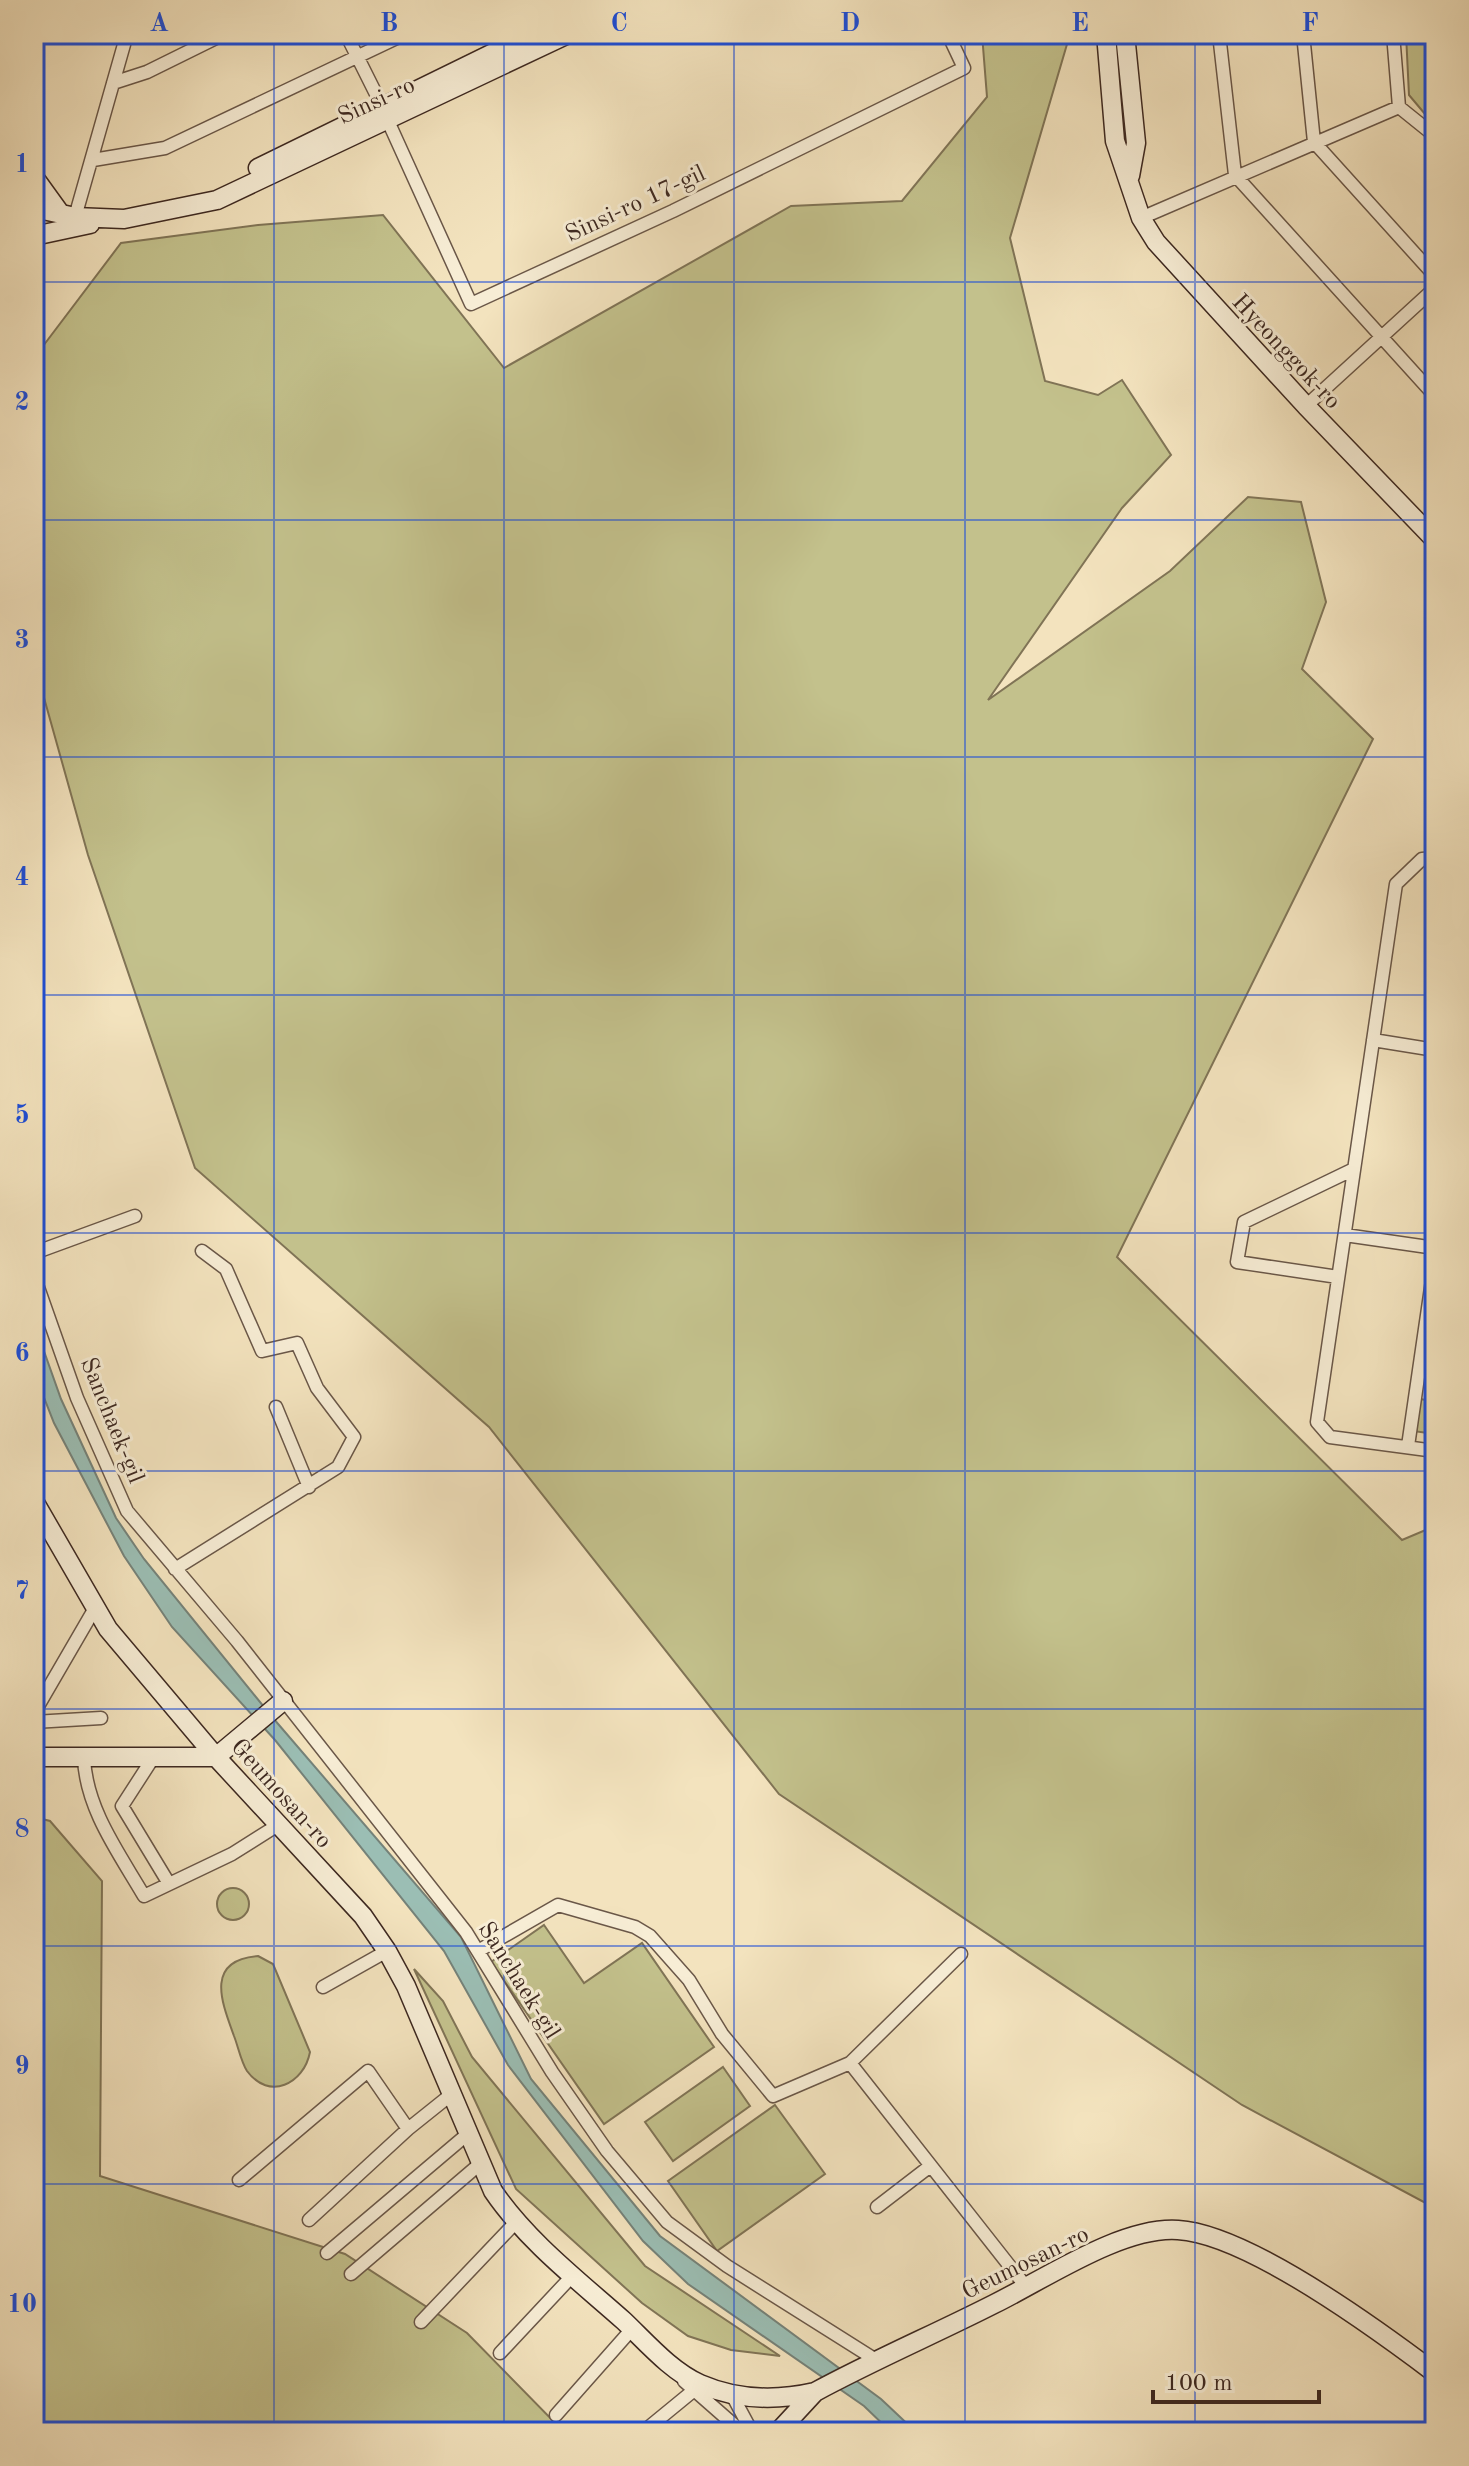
<svg xmlns="http://www.w3.org/2000/svg" width="1469" height="2466" viewBox="0 0 1469 2466" font-family="'Old Standard TT',serif">
  <style>
    .green { fill: #c3c18c; stroke: #807456; stroke-width: 2 }
    .water { fill: #9bbeb4; stroke: #758279; stroke-width: 2 }
    .lines { fill: none; stroke-linecap: round; stroke-linejoin: round }
    .street-casing { stroke: #6a5748; stroke-width: 15 }
    .secondary-casing { stroke: #3d2820; stroke-width: 21 }
    .street { stroke: #f7edd5; stroke-width: 12 }
    .secondary { stroke: #f7edd5; stroke-width: 18 }
    .grid { fill: none; stroke: #1d4ed8; stroke-width: 2; stroke-opacity: 0.55 }
    .labels { text-anchor: middle; stroke-width: 6; stroke-linejoin: round; paint-order: stroke }
    .street-label { font-size: 24px; fill: #3d2820; stroke: #f7edd5 }
    .neatline { fill: none; stroke: #1d4ed8; stroke-width: 3 }
    .grid-label { font-size: 26px; text-anchor: middle; font-weight: bold; fill: #1d4ed8 }
  </style>
  <rect width="100%" height="100%" fill="#f3e3be"/>
  <filter id="stains"><feTurbulence type="fractalNoise" baseFrequency=".0025" numOctaves="4"/><feColorMatrix values="0 0 0 0 .2 0 0 0 0 .09 0 0 0 0 .02 0 0 0 .5 -.17"/></filter>
  <radialGradient id="worn" r=".72"><stop offset=".6" stop-color="#630" stop-opacity="0"/><stop offset="1" stop-color="#630" stop-opacity=".3"/></radialGradient>
  <path class="green" d="M982 34H1070L1010 238 1045 381 1098 395 1122 380 1171 455 1122 508 988 700 1170 571 1248 497 1301 502 1326 602 1302 669 1373 739 1117 1257 1402 1540 1435 1526V2208L1242 2105 779 1794 489 1427 195 1168 88 855 34 662V358L121 243 258 225 383 215 504 368 791 206 902 201 987 97Z
    M1406 34H1435V126L1409 95Z
    M1416 1398 1435 1402V1434L1413 1431Z
    M34 1817 50 1821 102 1881 100 2176 345 2254 467 2333 564 2432H34Z
    M217 1904a16 16 0 1 1 32 0a16 16 0 1 1-32 0Z
    M544 1925 584 1983 642 1943 714 2047 604 2124 491 1962Z
    M258 1956 273 1964 310 2052C304 2084 269 2101 247 2071 241 2062 238 2046 234 2036 222 2003 204 1960 258 1956Z
    M414 1969 443 2001 472 2057 645 2266 780 2356 731 2350 688 2336 642 2303 516 2189Z
    M723 2067 750 2106 673 2161 645 2122Z
    M775 2105 825 2174 717 2251 668 2181Z"/>
  <path class="water" d="M34 1323 61 1399 116 1518 144 1559 273 1718 461 1937 531 2079 660 2236 881 2399 916 2432H891L864 2406 688 2284 643 2241 508 2065 444 1951 275 1740 172 1627 124 1556 54 1423 34 1372Z"/>
  <g class="lines">
    <defs>
      <path id="street" d="M346 34 383 108
        M1219 34 1235 175 1435 396
        M1303 34 1314 142 1435 276
        M1393 34 1399 107 1435 136
        M113 83 147 72 224 34
        M388 121 471 304 673 211 964 68 948 34
        M93 160 165 148 405 34
        M75 217 127 34
        M1141 218 1399 107
        M1306 406 1435 288
        M1435 858 1422 859 1396 884 1317 1422 1330 1437 1435 1451
        M1373 1040 1435 1050
        M1345 1235 1435 1248
        M34 1253 135 1216
        M34 1276 77 1398 127 1511 237 1641 466 1932 552 2072 607 2151 667 2222 727 2266 876 2360
        M1338 1277 1237 1262 1244 1222 1354 1169
        M276 1407 309 1487
        M1408 1446 1435 1260
        M175 1569 338 1467 354 1437 317 1388 297 1343 262 1351 226 1269 202 1251
        M34 1713 95 1608
        M34 1722 101 1718
        M84 1758C86 1809 119 1853 144 1896L232 1854 278 1825
        M153 1758 122 1806 168 1882
        M478 1951 558 1905 635 1927 650 1936 689 1980 722 2034 773 2096 850 2063 961 1954
        M323 1987 387 1951
        M850 2063 1027 2288
        M239 2180 368 2071 408 2129
        M877 2207 929 2167
        M309 2220 408 2129 453 2093
        M327 2253 470 2132
        M351 2274 481 2163
        M421 2322 517 2221
        M500 2353 573 2275
        M684 2381 742 2432
        M731 2393 752 2432
        M556 2415 632 2329
        M643 2432 693 2391"/>
      <path id="secondary" d="M1106 34 1115 141 1141 218 1156 242 1306 406 1435 540
        M1125 34 1136 143 1130 176
        M258 168 532 34
        M34 177 60 213
        M34 208 75 217 124 219 217 200 568 34
        M34 236 90 224
        M34 1501 108 1629 216 1757 363 1916 387 1951 406 1986 493 2191C527 2241 579 2281 624 2321 647 2343 671 2371 700 2384 737 2400 776 2401 815 2392 874 2360 935 2334 994 2304 1045 2279 1122 2226 1178 2230 1247 2234 1378 2330 1435 2373
        M34 1757H216L283 1701
        M778 2432 815 2392"/>
    </defs>
    <use href="#street" class="street-casing"/>
    <use href="#secondary" class="secondary-casing"/>
    <use href="#street" class="street"/>
    <use href="#secondary" class="secondary"/>
  </g>
  <path class="grid" d="M274 34V2432M504 34V2432M734 34V2432M965 34V2432M1195 34V2432M34 282H1435M34 520H1435M34 757H1435M34 995H1435M34 1233H1435M34 1471H1435M34 1709H1435M34 1946H1435M34 2184H1435"/>
  <g class="labels">
    <g class="street-label">
      <text transform="translate(376 100) rotate(-25)" y="8">Sinsi-ro</text>
      <text transform="translate(635 203) rotate(-25)" y="8">Sinsi-ro 17-gil</text>
      <text transform="translate(1287 351) rotate(47)" y="8">Hyeonggok-ro</text>
      <text transform="translate(113 1420) rotate(68)" y="8">Sanchaek-gil</text>
      <text transform="translate(282 1793) rotate(48)" y="8">Geumosan-ro</text>
      <text transform="translate(520 1980) rotate(58)" y="8">Sanchaek-gil</text>
      <text transform="translate(1025 2262) rotate(-26)" y="8">Geumosan-ro</text>
    </g>
  </g>
  <rect width="1469" height="2466" fill="none" stroke="#f3e3be" stroke-width="88"/>
  <path d="M1153 2390v12h166v-12" fill="none" stroke="#3d2820" stroke-width="4"/>
  <text x="1165" y="2390" font-size="24" fill="#3d2820" stroke="#f7edd5" stroke-width="6" paint-order="stroke">100 m</text>
  <rect x="44" y="44" width="1381" height="2378" class="neatline"/>
  <g class="grid-label">
    <text x="159" y="31">A</text>
    <text x="389" y="31">B</text>
    <text x="619" y="31">C</text>
    <text x="850" y="31">D</text>
    <text x="1080" y="31">E</text>
    <text x="1310" y="31">F</text>
    <text x="22" y="172">1</text>
    <text x="22" y="410">2</text>
    <text x="22" y="648">3</text>
    <text x="22" y="885">4</text>
    <text x="22" y="1123">5</text>
    <text x="22" y="1361">6</text>
    <text x="22" y="1599">7</text>
    <text x="22" y="1837">8</text>
    <text x="22" y="2074">9</text>
    <text x="22" y="2312">10</text>
  </g>
  <rect width="100%" height="100%" filter="url(#stains)"/>
  <rect width="100%" height="100%" fill="url(#worn)"/>
</svg>
